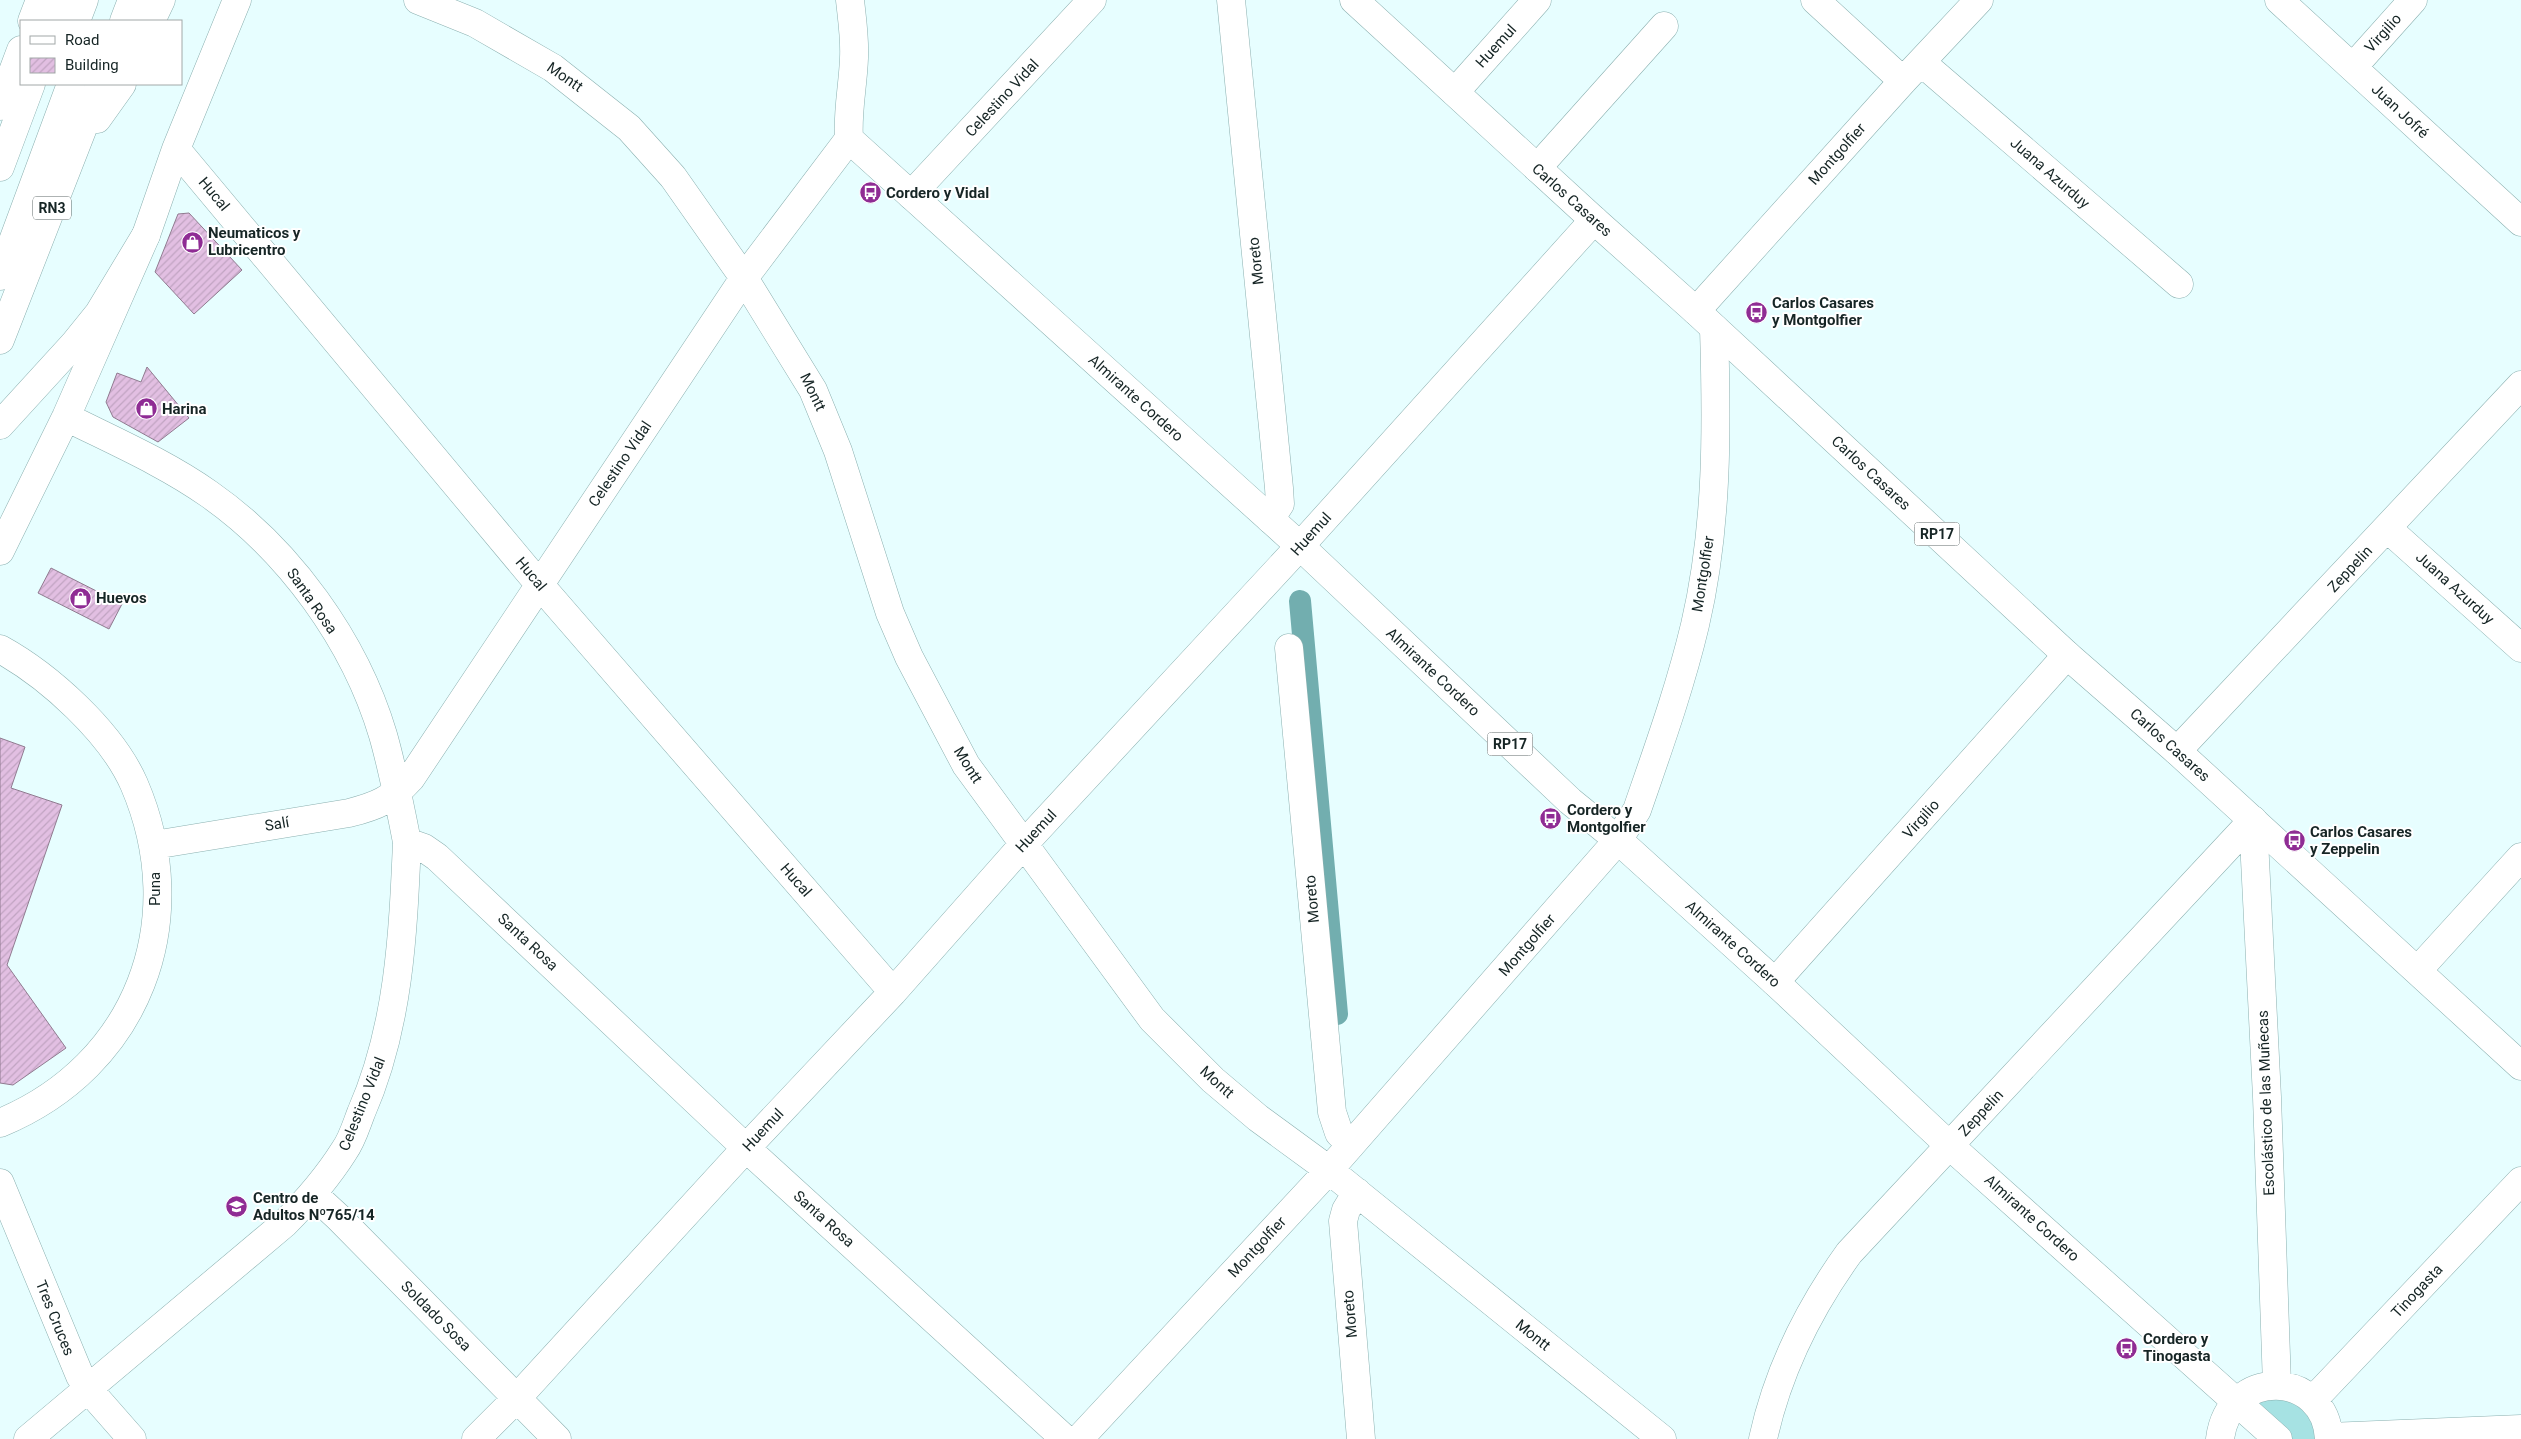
<svg xmlns="http://www.w3.org/2000/svg" width="2521" height="1439" viewBox="0 0 2521 1439" font-family="Roboto,sans-serif">
  <style>
    .park { fill: #a6e2e3 }
    .lines { fill: none; stroke-linecap: round; stroke-linejoin: round }
    .canal { stroke: #72aeaf; stroke-width: 22 }
    .building { fill: url(#building-hatch); stroke: #907b90 }
    .minor-casing { stroke: #8bb0b0; stroke-width: 29 }
    .major-casing { stroke: #8bb0b0; stroke-width: 29 }
    .highway-casing { stroke: #8bb0b0; stroke-width: 29 }
    .minor { stroke: #fff; stroke-width: 28 }
    .major { stroke: #fff; stroke-width: 28 }
    .highway { stroke: #fff; stroke-width: 28 }
    .labels { text-anchor: middle; stroke-width: 4; stroke-linejoin: round; paint-order: stroke }
    .shield { fill: #fff; stroke: #5c6666; stroke-width: 1 }
    .shield-label { font-size: 14px; font-weight: bold; fill: #162525 }
    .street-label { font-size: 15px; fill: #162525; stroke: #fff }
    .poi-label { font-size: 15px; font-weight: bold; fill: #162525; stroke: #fff; text-anchor: start }
  </style>
  <defs>
    <pattern id="building-hatch" width="6" height="6" patternUnits="userSpaceOnUse" patternTransform="scale(1.25)"><rect width="6" height="6" fill="#e2bfe2"/><path d="M-1 1l2-2M0 6l6-6M5 7l2-2" fill="none" stroke="#c1a4c2"/></pattern>
  </defs>
  <rect width="100%" height="100%" fill="#e7feff"/>
  <path class="park" d="M2259 1395 2303 1399 2323 1439H2285L2246 1403Z"/>
  <g class="lines">
    <path class="canal" d="M1300 601 1337 1014"/>
  </g>
  <path class="building" d="M189 213 242 270 194 314 155 272 178 214Z
    M147 367 189 418 158 442 113 417 106 402 117 373 141 382Z
    M51 568 122 604 109 629 38 593Z
    M0 738 25 747 11 788 62 805 7 965 66 1048 13 1085 0 1083Z"/>
  <g class="lines">
    <defs>
      <path id="minor" d="M418 0 475 23 553 68 629 128 673 177 744 278 813 390 838 451 890 613 909 657 966 765 1152 1019 1213 1080 1258 1118 1329 1170 1662 1439
        M1231 0 1279 488 1280 504 1270 519
        M1815 0 1903 81
        M2279 0 2521 222
        M32 21 40 0
        M76 21 84 0
        M1921 62 2179 284
        M2353 67 2413 0
        M1455 92 1537 0
        M0 106 21 50
        M176 149 539 584 893 992
        M1537 168 1664 26
        M911 195 1092 0
        M0 276 71 84
        M1696 311 1903 81 1979 0
        M66 417C114 441 165 463 209 494 289 550 355 641 383 735 393 770 400 806 407 842L424 848 437 857 746 1148 1065 1439
        M2388 529 2521 648
        M0 551 66 417 146 235 176 149 237 0
        M1289 648 1332 1112 1339 1133 1351 1145
        M0 649C49 676 111 732 134 784 193 921 138 1066 0 1123
        M2177 751 2521 385
        M2253 820 2267 1097 2277 1385
        M154 845 349 813C377 806 391 800 411 778L744 278 849 139
        M2418 970 2521 857
        M1775 982 2067 655
        M0 1183 80 1376 89 1390 132 1439
        M1357 1192 1346 1210 1343 1221 1361 1439
        M313 1194 338 1217 557 1439
        M2313 1400 2521 1181
        M2329 1437 2521 1429
        M28 1439 284 1224C306 1202 327 1178 344 1151 352 1140 356 1126 361 1113 399 1027 403 935 407 842
        M476 1439 517 1398 746 1148 893 992 1023 845 1300 546 1594 220
        M1079 1439 1329 1170 1618 840 1637 810C1658 749 1680 688 1695 625 1718 527 1717 427 1714 328
        M1763 1439C1778 1370 1808 1310 1849 1253L2253 820
        M2220 1439C2229 1366 2326 1370 2329 1439"/>
      <path id="major" d="M850 0C852 19 855 38 854 58 853 86 847 112 849 139L1300 546 1570 801 1618 840 1775 982 1950 1146 2278 1439
        M1354 0 1594 220 1696 311 2067 655 2177 751 2521 1066"/>
      <path id="highway" d="M55 21 63 0
        M124 21 132 0
        M151 21 161 0
        M97 119 122 84
        M0 167 31 84
        M0 340 100 84
        M0 425 74 344 99 313 146 235"/>
    </defs>
    <use href="#minor" class="minor-casing"/>
    <use href="#major" class="major-casing"/>
    <use href="#highway" class="highway-casing"/>
    <use href="#minor" class="minor"/>
    <use href="#major" class="major"/>
    <use href="#highway" class="highway"/>
  </g>
  <defs>
    <symbol id="bus-disc" viewBox="-11 -11 22 22"><circle r="9.5" fill="#8f2c94" stroke="#fff"/><path d="M-5-6H5V4H4V6H2V4H-2V6H-4V4H-5ZM-3.5-4V0h7V-4ZM-3.5 1.2v1.5H-2V1.2ZM2 1.2v1.5H3.5V1.2Z" fill="#fff"/></symbol>
    <symbol id="shop-disc" viewBox="-11 -11 22 22"><circle r="9.5" fill="#8f2c94" stroke="#fff"/><path d="M-5-2.5h2.3a2.7 3.5 0 0 1 5.4 0H5L5.5 6h-11ZM-1.5-2.5h3a1.5 2.3 0 0 0-3 0Z" fill="#fff"/></symbol>
    <symbol id="school-disc" viewBox="-11 -11 22 22"><circle r="9.5" fill="#8f2c94" stroke="#fff"/><path d="M0-5L7-2L0 1L-7-2ZM-4 1L0 2.5L4 1V4Q0 6-4 4Z" fill="#fff"/></symbol>
  </defs>
  <g fill-rule="evenodd">
    <use href="#bus-disc" x="858" y="180" width="25" height="25"/>
    <use href="#shop-disc" x="180" y="230" width="25" height="25"/>
    <use href="#bus-disc" x="1744" y="300" width="25" height="25"/>
    <use href="#shop-disc" x="134" y="396" width="25" height="25"/>
    <use href="#shop-disc" x="68" y="586" width="25" height="25"/>
    <use href="#bus-disc" x="1538" y="806" width="25" height="25"/>
    <use href="#bus-disc" x="2282" y="828" width="25" height="25"/>
    <use href="#school-disc" x="224" y="1194" width="25" height="25"/>
    <use href="#bus-disc" x="2114" y="1336" width="25" height="25"/>
  </g>
  <g class="labels">
    <g class="shield">
      <rect x="33" y="196.5" width="38" height="23" rx="4"/>
      <rect x="1914.5" y="522.5" width="45" height="23" rx="4"/>
      <rect x="1487.5" y="732.5" width="45" height="23" rx="4"/>
    </g>
    <g class="shield-label">
      <text x="52" y="213">RN3</text>
      <text x="1937" y="539">RP17</text>
      <text x="1510" y="749">RP17</text>
    </g>
    <g class="street-label">
      <text transform="translate(2383 33) rotate(-48)" y="5">Virgilio</text>
      <text transform="translate(1496 46) rotate(-48)" y="5">Huemul</text>
      <text transform="translate(565 77) rotate(35)" y="5">Montt</text>
      <text transform="translate(1002 98) rotate(-47)" y="5">Celestino Vidal</text>
      <text transform="translate(2400 111) rotate(43)" y="5">Juan Jofré</text>
      <text transform="translate(1837 154) rotate(-48)" y="5">Montgolfier</text>
      <text transform="translate(2050 173) rotate(41)" y="5">Juana Azurduy</text>
      <text transform="translate(214 194) rotate(50)" y="5">Hucal</text>
      <text transform="translate(1572 200) rotate(42)" y="5">Carlos Casares</text>
      <text transform="translate(1256 261) rotate(-96)" y="5">Moreto</text>
      <text transform="translate(813 392) rotate(64)" y="5">Montt</text>
      <text transform="translate(1136 398) rotate(42)" y="5">Almirante Cordero</text>
      <text transform="translate(620 464) rotate(-56)" y="5">Celestino Vidal</text>
      <text transform="translate(1871 473) rotate(43)" y="5">Carlos Casares</text>
      <text transform="translate(1311 534) rotate(-48)" y="5">Huemul</text>
      <text transform="translate(2350 569) rotate(-47)" y="5">Zeppelin</text>
      <text transform="translate(531 574) rotate(50)" y="5">Hucal</text>
      <text transform="translate(1703 574) rotate(-81)" y="5">Montgolfier</text>
      <text transform="translate(2455 588) rotate(42)" y="5">Juana Azurduy</text>
      <text transform="translate(312 601) rotate(55)" y="5">Santa Rosa</text>
      <text transform="translate(1433 672) rotate(43)" y="5">Almirante Cordero</text>
      <text transform="translate(2170 745) rotate(42)" y="5">Carlos Casares</text>
      <text transform="translate(968 765) rotate(58)" y="5">Montt</text>
      <text transform="translate(1921 819) rotate(-48)" y="5">Virgilio</text>
      <text transform="translate(277 824) rotate(-10)" y="5">Salí</text>
      <text transform="translate(1036 831) rotate(-47)" y="5">Huemul</text>
      <text transform="translate(796 880) rotate(49)" y="5">Hucal</text>
      <text transform="translate(155 889) rotate(-90)" y="5">Puna</text>
      <text transform="translate(1312 899) rotate(-95)" y="5">Moreto</text>
      <text transform="translate(528 942) rotate(43)" y="5">Santa Rosa</text>
      <text transform="translate(1733 944) rotate(42)" y="5">Almirante Cordero</text>
      <text transform="translate(1527 945) rotate(-49)" y="5">Montgolfier</text>
      <text transform="translate(1217 1082) rotate(42)" y="5">Montt</text>
      <text transform="translate(2266 1103) rotate(-92)" y="5">Escolástico de las Muñecas</text>
      <text transform="translate(362 1104) rotate(-68)" y="5">Celestino Vidal</text>
      <text transform="translate(1981 1113) rotate(-47)" y="5">Zeppelin</text>
      <text transform="translate(763 1130) rotate(-47)" y="5">Huemul</text>
      <text transform="translate(2032 1218) rotate(42)" y="5">Almirante Cordero</text>
      <text transform="translate(824 1219) rotate(42)" y="5">Santa Rosa</text>
      <text transform="translate(1257 1247) rotate(-47)" y="5">Montgolfier</text>
      <text transform="translate(2417 1291) rotate(-47)" y="5">Tinogasta</text>
      <text transform="translate(1350 1314) rotate(-95)" y="5">Moreto</text>
      <text transform="translate(436 1316) rotate(45)" y="5">Soldado Sosa</text>
      <text transform="translate(55 1318) rotate(68)" y="5">Tres Cruces</text>
      <text transform="translate(1533 1335) rotate(39)" y="5">Montt</text>
    </g>
    <g class="poi-label">
      <text x="886" y="198">Cordero y Vidal</text>
      <text x="208" y="238">Neumaticos y<tspan x="208" dy="17">Lubricentro</tspan></text>
      <text x="1772" y="308">Carlos Casares<tspan x="1772" dy="17">y Montgolfier</tspan></text>
      <text x="162" y="414">Harina</text>
      <text x="96" y="603">Huevos</text>
      <text x="1567" y="815">Cordero y<tspan x="1567" dy="17">Montgolfier</tspan></text>
      <text x="2310" y="837">Carlos Casares<tspan x="2310" dy="17">y Zeppelin</tspan></text>
      <text x="253" y="1203">Centro de<tspan x="253" dy="17">Adultos Nº765/14</tspan></text>
      <text x="2143" y="1344">Cordero y<tspan x="2143" dy="17">Tinogasta</tspan></text>
    </g>
  </g>
  <rect x="20" y="20" width="162" height="65" fill="#ffffff" stroke="#a2a8a8"/>
  <rect x="30" y="36" width="25" height="8" fill="#ffffff" stroke="#a2a8a8"/>
  <text x="65" y="45" font-size="15" fill="#162525">Road</text>
  <rect x="30" y="58" width="25" height="15" fill="url(#building-hatch)" stroke="#a2a8a8"/>
  <text x="65" y="70" font-size="15" fill="#162525">Building</text>
</svg>
